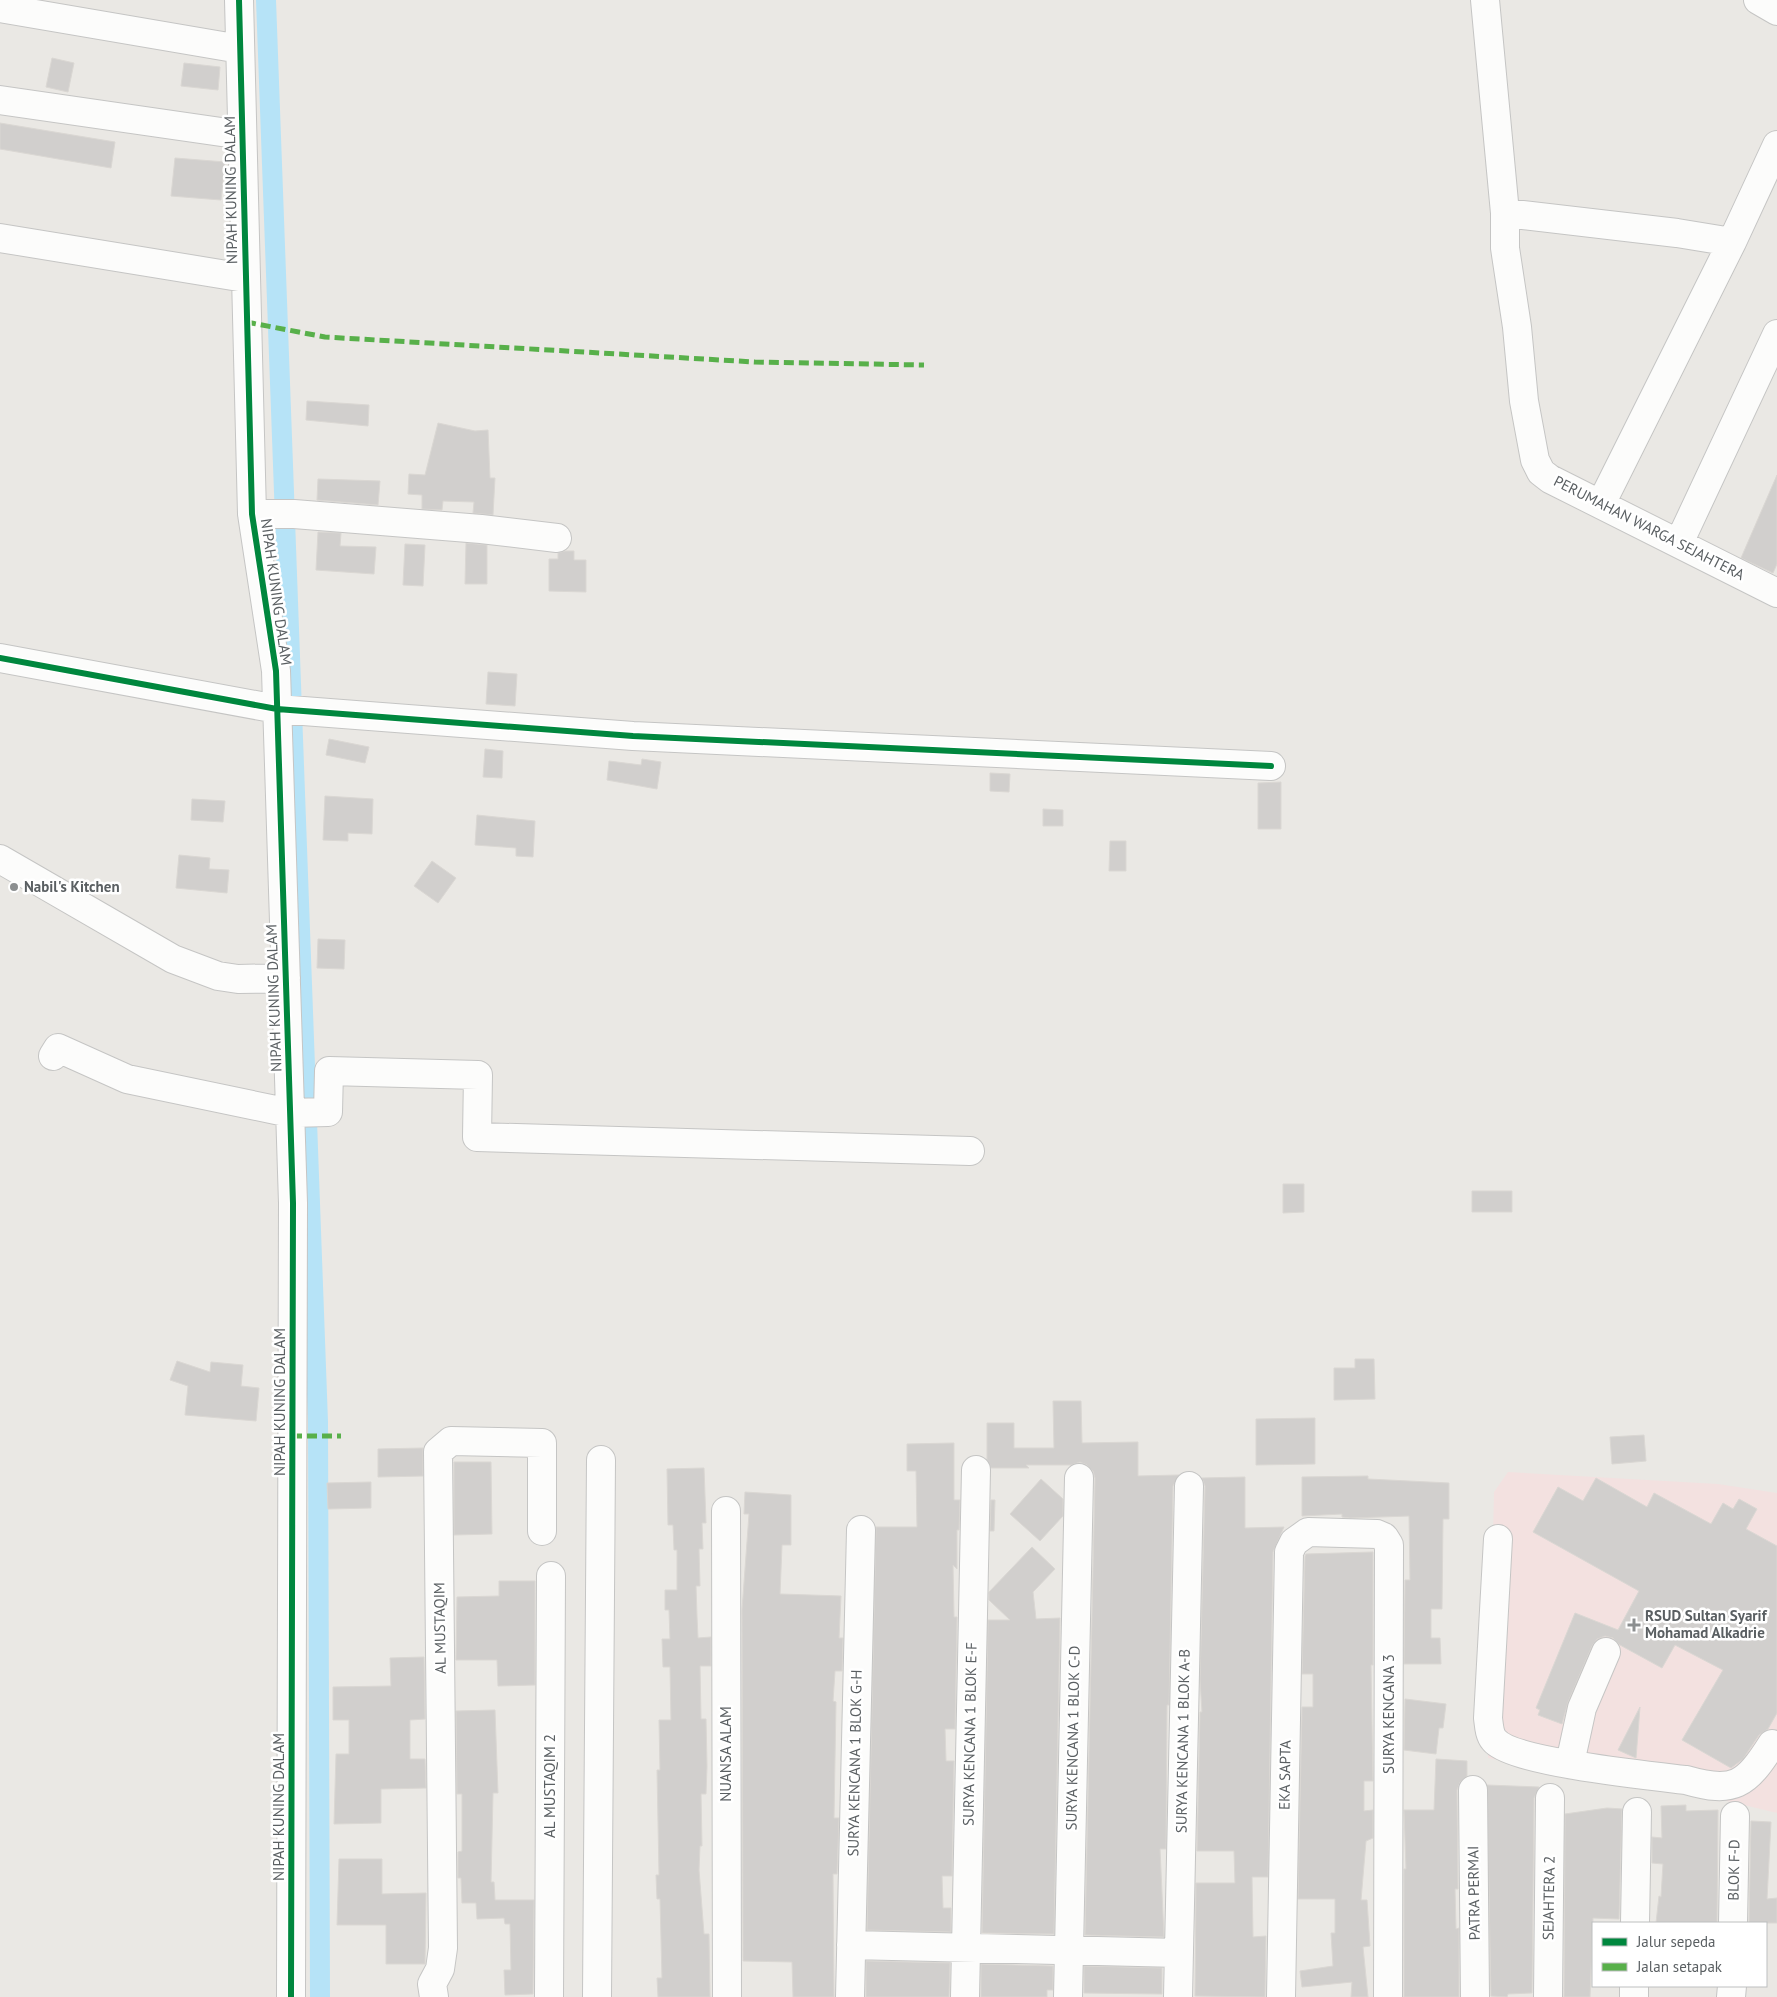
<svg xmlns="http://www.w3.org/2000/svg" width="1777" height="1997" viewBox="0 0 1777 1997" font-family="'PT Sans',sans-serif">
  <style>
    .medical { fill: #f3e1e0 }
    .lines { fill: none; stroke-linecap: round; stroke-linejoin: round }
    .canal { stroke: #b6e3f7; stroke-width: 20 }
    .building { fill: #d1cfcd; stroke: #dad7d3 }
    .minor-casing { stroke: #c5c5c4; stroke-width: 30 }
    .minor { stroke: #fcfcfb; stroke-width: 28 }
    .quiet { stroke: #58b04a; stroke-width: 5; stroke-dasharray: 10 5; stroke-linecap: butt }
    .cycleway-casing { stroke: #fff; stroke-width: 9 }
    .cycleway { stroke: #00873e; stroke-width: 6 }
    .poi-dot { fill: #8c8f90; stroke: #fff; stroke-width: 2 }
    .labels { text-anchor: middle; stroke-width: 5; stroke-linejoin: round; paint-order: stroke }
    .street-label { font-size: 15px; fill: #5a5f62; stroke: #fff }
    .poi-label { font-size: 15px; font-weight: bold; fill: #5a5f62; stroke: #fff; text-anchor: start }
  </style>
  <rect width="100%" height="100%" fill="#eae8e4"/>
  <path class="medical" d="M1508 1472 1718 1484 1777 1493V1813L1723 1800 1488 1758 1494 1492Z"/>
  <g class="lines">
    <path class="canal" d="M266 0 318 1422 320 1997"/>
  </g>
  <path class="building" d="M52 58 74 63 68 92 46 87Z
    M184 63 220 67 218 90 181 86Z
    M0 123 115 142 111 168 0 149Z
    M175 158 225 162 221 200 171 196Z
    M307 401 369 405 368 426 306 420Z
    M438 423 475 431 488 430 490 478H495L493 515 473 513 474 502 443 501 442 510 422 509V495L408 494 409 474 425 475Z
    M1777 475V564L1773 573 1741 558Z
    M318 479 380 481 378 505 317 500Z
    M318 532 341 533 340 546 376 547 374 574 316 570Z
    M466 543 487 545V584H465Z
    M405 544 425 545 423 586 403 585Z
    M565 551H574V560H586V592L549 591V559H558V553Z
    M488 672 517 674 515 706 486 704Z
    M329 739 369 747 365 763 326 755Z
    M485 749 503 751 502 778 483 777Z
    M642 759 661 762 657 789 607 780 609 761 641 765Z
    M990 773 1010 774 1009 792 990 791Z
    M1281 782V829H1258V783Z
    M325 796 373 799 372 834 348 833V841L323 840Z
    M192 799 225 801 223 822 191 820Z
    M1043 809 1063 810V826H1043Z
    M477 815 535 821 533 857 516 856V848L475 845Z
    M1110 841H1126V871H1109Z
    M179 855 210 858 209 869 229 870 227 893 176 888Z
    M432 861 456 878 438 903 414 886Z
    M318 939 345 940 344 969 317 968Z
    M1283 1184H1304V1212L1283 1213Z
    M1472 1191H1512V1212H1472Z
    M1355 1359H1374L1375 1399 1334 1400V1368H1355Z
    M177 1361 210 1372 211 1362 243 1365 241 1386 259 1388 256 1421 185 1415 188 1386 170 1380Z
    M1053 1401H1081L1082 1443 1138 1442V1476L1179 1475 1173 1486 1169 1705H1167L1166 1849H1160L1164 1937 1085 1935 1095 1478 1093 1471 1087 1465 1080 1462 1071 1465H1026L1029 1468H991L987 1460V1423H1014V1448H1054Z
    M1315 1418V1464L1256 1465V1419Z
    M1644 1435 1646 1461 1612 1464 1610 1437Z
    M954 1443V1500H960L959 1530H957V1569L953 1565 954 1617H957L955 1729H945L946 1761H954L952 1876H942L943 1908H951V1932L867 1930 876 1527H917L916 1471H907V1444Z
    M423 1448V1476L378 1477V1449Z
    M454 1462H491L492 1534 454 1535Z
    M704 1468 706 1523H702L703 1549H699L700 1586H696L697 1617 698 1638 711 1637V1666H700L701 1719H706L707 1767 706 1794H701L702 1846H700L699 1870 704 1934H709L710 1997H658L657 1978H662L660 1899H657L656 1875H659L657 1770H660L659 1720H671L670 1667H663L662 1639H670L669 1610H665V1590H677V1550H674L673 1525H668L667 1469Z
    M1368 1476V1479L1449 1483V1519H1443L1442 1609H1431V1638H1440L1441 1664H1404L1405 1580H1410L1409 1516 1350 1518 1342 1517V1514L1302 1516V1477Z
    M1245 1477V1528L1284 1527 1273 1552 1268 1877H1252L1253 1937 1266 1936 1265 1997 1195 1996 1196 1883H1235L1234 1851H1197L1200 1712H1202L1200 1679 1205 1486 1202 1478Z
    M1596 1478 1647 1507 1654 1493 1711 1524 1723 1503 1733 1509 1739 1499 1757 1509 1746 1529 1777 1546V1713L1768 1729 1759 1735 1743 1759 1731 1768 1682 1740 1723 1670 1675 1645 1662 1668 1620 1645 1613 1638 1605 1636 1597 1639 1592 1646 1568 1702 1562 1724 1538 1715 1540 1710 1536 1708 1575 1613 1618 1630 1639 1591 1533 1532 1558 1487 1583 1501Z
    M1041 1479 1063 1499V1516L1040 1541 1010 1514Z
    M371 1482V1508L328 1509 327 1483Z
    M745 1492 791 1495V1545H782L780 1594 841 1596 839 1638H843L842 1671H835L833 1701 836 1702 834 1818H839L837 1874H833L834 1997H793L792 1962 743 1961 742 1610 749 1514H744Z
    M991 1500H995L994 1531H990Z
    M1032 1547 1055 1569 1033 1592 1036 1619 1060 1618 1054 1934 982 1933 988 1620H1010L989 1600V1592Z
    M1373 1552V1665H1371L1373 1781H1364V1811L1373 1810V1838L1366 1841 1361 1900H1367L1369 1931 1370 1946 1363 1947 1368 1997H1351L1352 1982 1302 1987 1300 1971 1333 1966 1331 1933H1335V1899H1298L1302 1707H1313V1674H1302L1305 1556 1306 1554Z
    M499 1581H535V1685L498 1686 497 1660H456L457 1597 499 1596Z
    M424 1657 425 1719 410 1720V1759H425L426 1788 381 1789V1823L334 1824 336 1754H349V1720H333V1687L391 1686 390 1658Z
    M1405 1699 1446 1704 1443 1728H1439L1436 1754 1404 1750Z
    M1640 1707 1636 1758 1618 1750Z
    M495 1710 498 1793H493L491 1882H494L495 1900H534L533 1994 505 1995 504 1970H511L510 1924H505L504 1918 477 1919 476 1903H462L461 1878H458V1852L462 1851V1794H457L456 1711Z
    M1436 1759 1467 1761V1776L1460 1782 1457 1790 1458 1889H1455L1456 1929 1459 1928V1997H1404V1869H1406L1404 1810H1434Z
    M1487 1785 1539 1787 1534 1798 1532 1993 1508 1994 1507 1997 1491 1996Z
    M1686 1805V1811L1718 1810 1717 1923H1656L1659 1896 1661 1897 1663 1864 1652 1863V1837L1662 1838 1661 1806Z
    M1607 1808 1622 1809 1619 1919 1593 1918 1590 1997H1564L1565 1814Z
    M1751 1821 1771 1822 1767 1899 1777 1898V1923H1749Z
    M339 1859H382V1894L426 1893 425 1964H386V1925H337Z
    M866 1961 950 1963 949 1997H866Z
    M981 1964 1053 1966V1990H1047V1997H981Z
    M1084 1966 1162 1968V1994L1084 1993Z"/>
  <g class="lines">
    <defs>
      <path id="minor" d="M239 0 252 514 276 671 293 1203 291 1997
        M1485 0 1505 213V248L1517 327 1524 401 1535 460 1541 472 1550 479 1777 593
        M1758 0 1777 11
        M0 8 240 49
        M0 100 242 135
        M1505 213 1677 233 1732 242
        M0 238 245 278
        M1601 504 1732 242 1777 145
        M252 514H294L481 529 557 538
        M1679 543 1777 334
        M0 658 277 709 633 736 1271 766
        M0 859 173 959 218 976 238 979 286 978
        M53 1056 58 1048 127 1079 290 1113 328 1112 329 1071 478 1075 477 1137 970 1151
        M726 1511 727 1997
        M1498 1539 1488 1718C1489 1725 1489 1734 1494 1740 1512 1762 1652 1776 1686 1780 1734 1794 1746 1785 1772 1744L1777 1746
        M1570 1763 1582 1708 1606 1652
        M1473 1790 1475 1997
        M1635 1923 1637 1812
        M1733 1923 1735 1816
        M851 1945 1179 1953
        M434 1997 432 1984 440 1969 443 1948 438 1452 451 1441 542 1443V1531
        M549 1997 551 1576
        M597 1997 601 1460
        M850 1997 861 1530
        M965 1997 976 1470
        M1068 1997 1079 1478
        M1178 1997 1189 1486
        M1281 1997 1289 1552 1294 1542 1308 1532 1377 1534 1384 1537 1389 1545 1388 1997
        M1548 1997 1550 1798
        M1634 1997V1986
        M1731 1997 1732 1986"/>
    </defs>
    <use href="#minor" class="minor-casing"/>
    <use href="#minor" class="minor"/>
    <path class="quiet" d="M246 322 325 337 755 362 924 365
      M292 1436H341"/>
    <defs>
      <path id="cycleway" d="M239 0 252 514 276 671 293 1203 291 1997
        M0 658 277 709 633 736 1271 766"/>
    </defs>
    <use href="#cycleway" class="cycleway-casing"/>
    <use href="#cycleway" class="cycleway"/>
  </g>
  <g class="poi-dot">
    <circle cx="14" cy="887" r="5"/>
    <path d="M1631.5 1617.5h5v5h5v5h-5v5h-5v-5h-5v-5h5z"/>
  </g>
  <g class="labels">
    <g class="street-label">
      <text transform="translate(231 190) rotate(-91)" y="5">NIPAH KUNING DALAM</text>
      <text transform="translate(1649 528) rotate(27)" y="5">PERUMAHAN WARGA SEJAHTERA</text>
      <text transform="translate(276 592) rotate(82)" y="5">NIPAH KUNING DALAM</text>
      <text transform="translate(274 998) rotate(-92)" y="5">NIPAH KUNING DALAM</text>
      <text transform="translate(280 1402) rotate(-90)" y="5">NIPAH KUNING DALAM</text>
      <text transform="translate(440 1628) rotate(-91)" y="5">AL MUSTAQIM</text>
      <text transform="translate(1389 1714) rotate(-90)" y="5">SURYA KENCANA 3</text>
      <text transform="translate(970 1734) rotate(-89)" y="5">SURYA KENCANA 1 BLOK E-F</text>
      <text transform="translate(1073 1738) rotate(-89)" y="5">SURYA KENCANA 1 BLOK C-D</text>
      <text transform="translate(1183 1741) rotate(-89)" y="5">SURYA KENCANA 1 BLOK A-B</text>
      <text transform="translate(726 1754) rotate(-90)" y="5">NUANSA ALAM</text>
      <text transform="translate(855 1763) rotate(-89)" y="5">SURYA KENCANA 1 BLOK G-H</text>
      <text transform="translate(1285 1775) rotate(-89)" y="5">EKA SAPTA</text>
      <text transform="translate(550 1786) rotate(-90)" y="5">AL MUSTAQIM 2</text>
      <text transform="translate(279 1807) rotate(-90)" y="5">NIPAH KUNING DALAM</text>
      <text transform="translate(1734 1870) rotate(-89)" y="5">BLOK F-D</text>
      <text transform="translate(1474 1893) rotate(-91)" y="5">PATRA PERMAI</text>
      <text transform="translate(1549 1898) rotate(-89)" y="5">SEJAHTERA 2</text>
    </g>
    <g class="poi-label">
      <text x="24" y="892">Nabil's Kitchen</text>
      <text x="1645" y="1621">RSUD Sultan Syarif<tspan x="1645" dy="17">Mohamad Alkadrie</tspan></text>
    </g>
  </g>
  <rect x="1592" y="1922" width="175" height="65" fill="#ffffff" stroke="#bdbfc0"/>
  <rect x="1602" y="1938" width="25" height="8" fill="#00873e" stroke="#bdbfc0"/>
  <text x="1637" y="1947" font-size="15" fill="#5a5f62">Jalur sepeda</text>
  <rect x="1602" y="1963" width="25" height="8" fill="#58b04a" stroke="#bdbfc0"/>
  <text x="1637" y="1972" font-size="15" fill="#5a5f62">Jalan setapak</text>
</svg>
